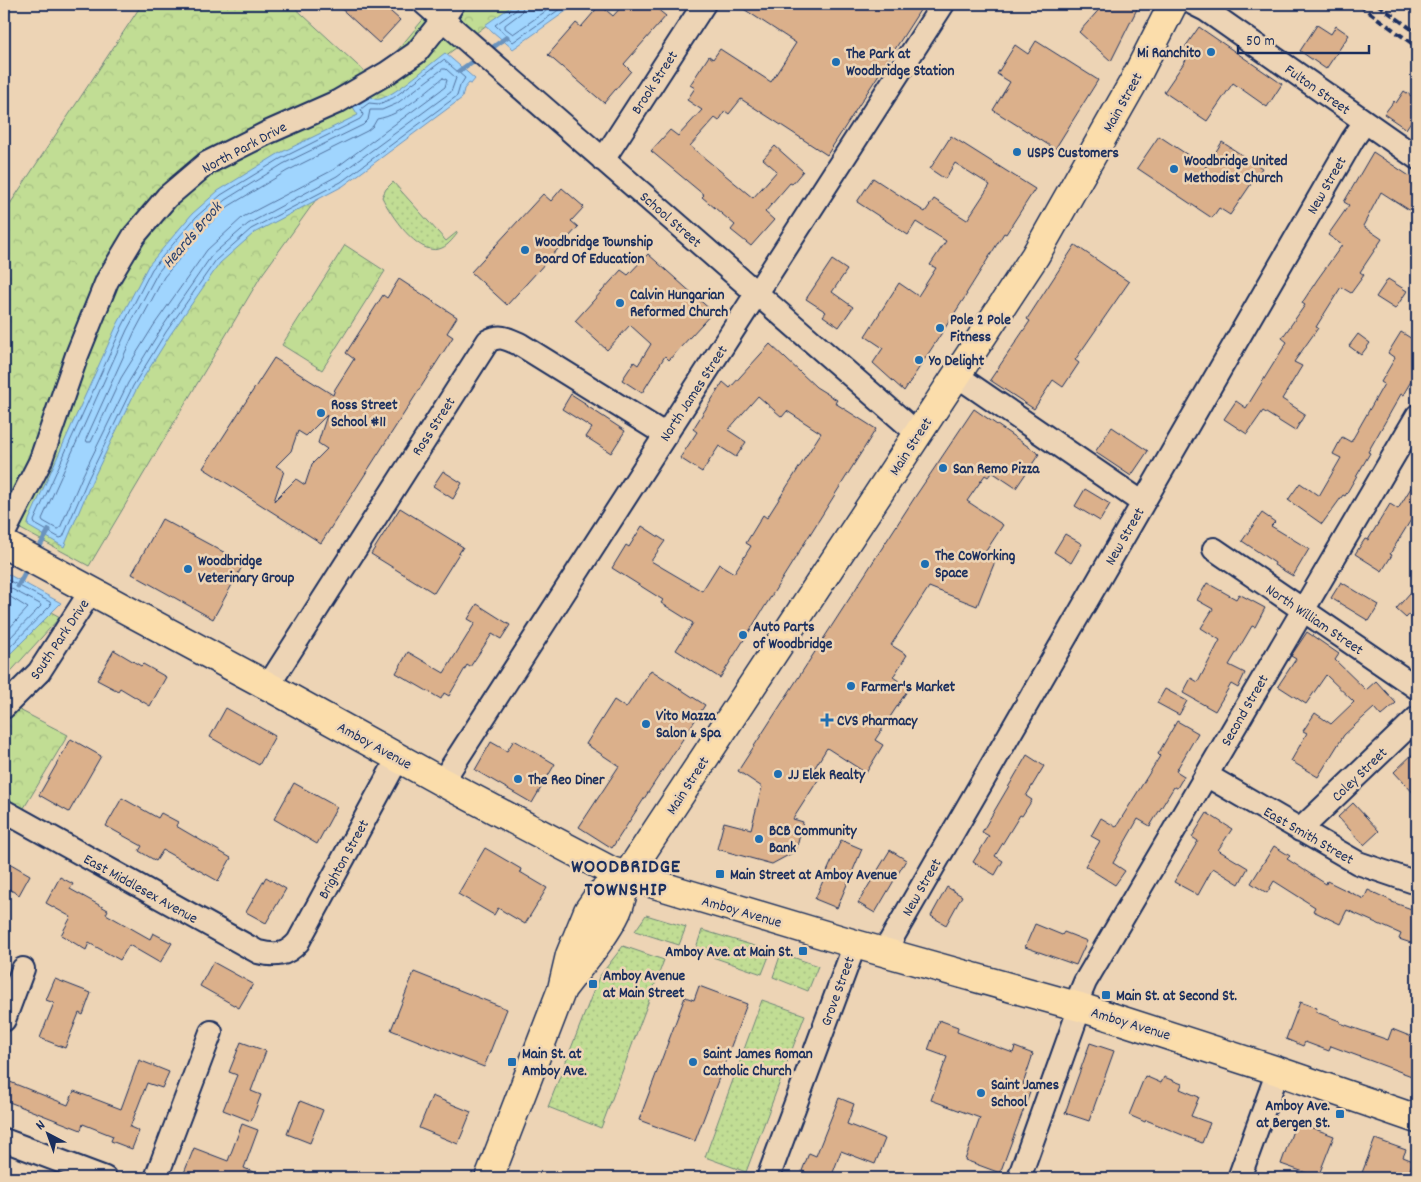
<svg xmlns="http://www.w3.org/2000/svg" width="1421" height="1182" viewBox="0 0 1421 1182" font-family="Dekko,sans-serif">
  <style>
    .grass { fill: url(#grass-dots); stroke: #6e8679 }
    .park { fill: url(#park-crowns); stroke: #6e8679 }
    .water { fill: #a0d5fe; stroke: #6b93be }
    .lines { fill: none; stroke-linecap: round; stroke-linejoin: round }
    .shore { stroke: #50719e; stroke-width: 1 }
    .stream { stroke: #6b93be; stroke-width: 5 }
    .building { fill: #dbb08b; stroke: #1b2f5e; fill-rule: evenodd }
    .minor-casing { stroke: #1b2f5e; stroke-width: 26 }
    .major-casing { stroke: #1b2f5e; stroke-width: 31 }
    .minor { stroke: #edd4b5; stroke-width: 22 }
    .major { stroke: #fbddab; stroke-width: 28 }
    .rail { stroke: #1b2f5e; stroke-width: 4; stroke-dasharray: 8 4; stroke-linecap: butt }
    .poi-dot { fill: #1f6fb2; stroke: #edd4b5; stroke-width: 2 }
    .labels { text-anchor: middle; stroke-width: 5; stroke-linejoin: round; paint-order: stroke }
    .poi-label { font-size: 15px; font-weight: bold; fill: #1b2f5e; stroke: #edd4b5; text-anchor: start }
    .street-label { font-size: 15px; fill: #1b2f5e; stroke: #edd4b5 }
    .water-label { font-size: 16px; font-style: italic; fill: #28406e; stroke: #edd4b5 }
    .district-label { font-size: 20px; font-weight: bold; letter-spacing: 1px; fill: #1b2f5e; stroke: #edd4b5 }
  </style>
  <defs>
    <pattern id="grass-dots" width="8" height="8" patternUnits="userSpaceOnUse" patternTransform="scale(1.25)"><rect width="8" height="8" fill="#c1dd94"/><path d="M2 2h.1M6 6h.1" fill="none" stroke="#a5be82" stroke-width="1.8" stroke-linecap="round"/></pattern>
    <pattern id="park-crowns" width="20" height="18" patternUnits="userSpaceOnUse" patternTransform="scale(1.25)"><rect width="20" height="18" fill="#c1dd94"/><path d="M2 6a3 3 0 1 1 6 0M12 15a3 3 0 1 1 6 0" fill="none" stroke="#a5be82"/></pattern>
  </defs>
  <rect width="100%" height="100%" fill="#edd4b5"/>
  <filter id="ink" filterUnits="userSpaceOnUse"><feTurbulence type="fractalNoise" baseFrequency=".02" numOctaves="2"/><feDisplacementMap in="SourceGraphic" scale="10" xChannelSelector="R" yChannelSelector="G"/><feConvolveMatrix kernelMatrix="1 2 1 2 8 2 1 2 1" color-interpolation-filters="sRGB"/></filter>
  <g filter="url(#ink)">
    <path class="grass" d="M393 182 446 241 457 232V234C452 240 447 247 439 249 417 255 390 214 382 197L386 189Z
      M646 915 686 927 679 945 635 931Z
      M702 930 771 951 762 974 695 951Z
      M623 946 664 960 601 1128 548 1107 599 977Z
      M781 953 818 966 808 991 773 977Z
      M762 1000 805 1015 746 1172 705 1157Z"/>
    <path class="park" d="M142 4H291L368 75 396 52 436 4H515L390 97 261 276 89 566 4 520V213Z
      M345 245 385 271 322 370 282 345Z
      M4 586 60 617 4 679Z
      M4 702 68 735 4 841Z"/>
    <path class="water" d="M515 4H576L513 49 485 25Z
      M445 53 475 79 471 84 469 83 464 89 462 98 343 186 254 233 220 263 170 335 137 388 92 481 64 547 28 526 29 520 117 325 148 266 192 214 218 191 278 154 358 115 353 107 370 96C373 99 376 100 380 99 397 94 430 64 445 53Z
      M4 572 61 603 4 660Z"/>
    <g class="lines">
      <path class="shore" d="M517 4 516 10 495 25 513 42 567 4
        M524 4 521 13 505 25V28L513 34 556 4
        M444 60 465 78 460 86 457 96 341 182 251 229 216 260 166 332 133 386 88 479 63 537 60 538 35 524 34 521 122 327 152 269 196 217 221 195 280 159 360 119 363 115 361 109 369 103 379 104 393 98Z
        M443 69H446L456 78 451 92 337 176 248 224 212 255 161 329 128 383 82 477 60 528 57 529 43 521 42 519 127 330 158 272 200 222 225 200 283 164 363 125 368 120 370 110H382L396 104Z
        M443 78 447 80 445 87 333 170 243 217 207 250 154 325 121 378 91 442H87L86 439 134 333 164 277 206 227 229 206 287 171 367 131 373 126 377 119C402 115 423 93 443 78Z
        M4 578 50 602 51 605 4 653
        M4 585 40 604 41 606 4 644
        M4 593 28 608 4 634"/>
      <path class="stream" d="M488 51 507 37
        M459 71 479 57
        M36 553 49 530
        M18 586 28 567"/>
    </g>
    <path class="building" d="M336 4H382L400 20 379 43Z
      M624 4H651L666 16 624 64 631 71 604 103 548 55 576 23 581 27 600 5 613 16Z
      M736 4H924L827 155 741 99 729 114 725 111 719 121 715 118 690 146 753 198 777 171 763 159 775 146 803 171 792 184 790 183 765 212 774 220 751 246 731 230 735 225 702 197 704 195 651 151 670 130 678 136 702 110 687 100 695 88 690 85 709 56 713 59 720 49 771 82 796 43Z
      M1104 4H1131L1137 9 1111 61 1079 32Z
      M1317 25 1331 34 1336 26 1349 35 1326 69 1300 51Z
      M1199 27 1282 84 1267 107 1233 83 1207 121 1164 92 1190 54 1183 50Z
      M1036 41 1098 80 1055 149 993 110 1010 82 997 74 1015 45 1028 54Z
      M1404 91 1417 100V112L1406 129 1384 114 1394 101 1396 103Z
      M951 136 1035 189 1006 234 1004 233 966 294H967L904 391 873 363 883 348 865 336 899 283 918 296 936 268 930 265 946 241 916 222 908 235 857 202 873 178 925 212 934 199 967 220 990 185 955 163 945 179 930 169Z
      M1159 136 1206 167 1222 142 1262 168 1230 215 1219 208 1212 218 1137 168Z
      M1373 152 1417 181V215L1381 192 1363 226 1382 239 1360 272 1364 275 1351 293 1341 287 1316 327 1318 328 1294 362 1302 366 1282 399 1305 414 1295 431 1263 411 1247 434 1224 419 1236 401 1246 408 1287 342 1282 338 1305 305 1302 303 1317 280 1342 245 1328 235 1349 205 1344 202Z
      M562 188 584 207 571 221 578 227 507 305 471 272 543 194 551 201Z
      M1075 245 1129 282 1075 360 1079 363 1063 387 1053 380 1034 409 990 380 1030 321 1027 319Z
      M648 254 713 312 669 360 665 356 642 393 622 380 634 362 638 365 651 344 630 325 607 350 575 321 621 270 628 275Z
      M832 260 847 270 832 292 853 307 839 327 823 316 826 312 806 299Z
      M399 279 457 317 447 333 453 337 321 543 203 468 274 358 333 395 335 389 354 359 346 353 383 295 387 298ZM327 415 318 443 327 449 312 464 305 485 296 479 274 501 284 471 276 466 291 451 298 431 306 436Z
      M1388 279 1407 291 1395 309 1376 297Z
      M1401 332 1417 342V371L1403 395 1401 394 1368 452 1370 453 1345 496 1343 495 1322 524 1288 500 1300 483 1319 496 1341 458 1333 454 1342 437 1351 442 1384 384 1381 382 1395 358 1388 353Z
      M1358 334 1370 343 1361 355 1349 346Z
      M770 344 816 387 837 400 835 403 876 429 720 678 676 650 693 623 661 603 663 600 612 568 626 545 629 547 642 526 665 541 651 561 702 591 719 564 734 573 751 546 746 543 763 515 767 518 821 433 787 411 782 417 758 396 728 430 746 442 736 457 719 446 702 472 680 458 697 432 693 429 723 382 730 388Z
      M571 394 585 403 584 404 625 431 611 453 586 437 592 428 562 409Z
      M974 409 1039 454 1016 488 992 472 988 477 985 475 967 501 1003 525 984 554 996 559 977 606 929 587 891 645 907 655 893 677 909 688 875 740 883 745 866 773 827 748 812 772 820 777 793 819 803 822 796 851 772 864 717 849 724 822 751 829 762 787 738 771 915 497Z
      M1112 427 1148 451 1131 476 1095 452Z
      M443 471 462 483 453 499 433 486Z
      M1417 478V510L1390 554 1392 555 1382 571 1355 554 1365 539 1368 540 1390 504 1398 509Z
      M1085 489 1110 504 1100 521 1075 506Z
      M400 508 463 547 434 593 371 554Z
      M1262 513 1275 522 1271 526 1309 549 1293 576 1274 565 1275 563 1242 541Z
      M162 519 244 563 213 619 132 574Z
      M1065 534 1082 544 1071 563 1054 552Z
      M1341 582 1379 605 1369 621 1331 598Z
      M1207 583 1236 599 1239 594 1265 608 1255 627 1252 626 1229 665 1245 673 1238 688 1231 684 1215 711 1183 693 1191 678 1198 682 1220 640 1201 628 1213 609 1197 600Z
      M1417 585V606L1406 618 1396 609Z
      M477 604 510 625 501 639 492 634 470 667 467 665 449 696 444 693 441 699 396 673 408 652 444 673 475 623 468 619Z
      M1307 632 1339 654 1335 660 1366 690 1376 681 1396 703 1381 716 1374 708 1344 735 1318 777 1291 761 1307 733 1303 731 1315 713 1331 724 1354 702 1326 675 1306 704 1278 686 1296 659 1291 656Z
      M114 650 141 666 143 664 166 677 150 706 120 688 118 691 97 680Z
      M651 670 705 705 612 848 579 827 619 766 586 744 614 700 626 708Z
      M1165 689 1187 701 1179 715 1157 703Z
      M226 708 275 736 259 765 210 737Z
      M1177 721 1198 733 1176 771 1184 776 1177 788 1174 787 1150 826 1138 819 1113 863 1125 871 1115 885 1085 866 1100 841 1091 836 1101 818 1116 827 1160 756 1158 754Z
      M71 739 101 756 69 812 39 795Z
      M514 740 555 764 532 803 475 770 491 742 507 751Z
      M1417 750V797L1394 772Z
      M1027 755 1044 766 1026 796 1032 800 1022 816 1020 815 995 856 1003 861 995 875 973 862 989 836 982 832Z
      M294 783 337 807 317 844 274 819Z
      M122 798 158 818 161 813 178 822 176 826 231 858 218 881 163 850 156 861 139 851 142 846 106 826Z
      M1353 803 1379 831 1364 845 1338 817Z
      M1207 813 1232 829 1218 850 1248 868 1239 884 1213 868 1198 895 1174 882 1198 841 1192 837Z
      M841 840 862 849 837 908 815 899Z
      M1274 846 1290 856 1287 859 1326 884 1327 881 1364 899 1368 890 1392 901V902L1417 911V945L1399 939 1401 934 1347 910 1340 924 1313 911 1315 907 1274 881 1267 893 1251 883Z
      M485 848 521 869 520 872 547 888 525 924 498 908 494 915 458 894Z
      M890 850 906 860 875 913 858 903Z
      M4 860 30 875 19 895 4 886Z
      M60 877 73 884 70 889 108 910 106 914 150 939 153 933 172 943 160 963 129 945 120 960 89 943 86 950 61 935 71 917 46 903Z
      M266 877 286 889 266 923 246 912Z
      M947 887 962 896 946 925 931 916Z
      M1035 924 1062 935 1064 932 1087 941 1076 965 1025 947Z
      M213 962 253 984 239 1008 200 986Z
      M414 972 507 1009 484 1067 391 1030Z
      M55 979 91 993 83 1015 79 1013 65 1048 40 1038 54 1003 46 1000Z
      M699 986 747 1004 695 1141 639 1120 685 997 694 1000Z
      M1300 1002 1317 1008 1316 1012 1340 1021V1023L1388 1040 1392 1029 1417 1039V1078L1331 1046 1329 1051 1305 1042 1303 1046 1286 1039Z
      M939 1020 958 1027 957 1032 1013 1053 1015 1047 1033 1054 1023 1084 1032 1087 1000 1173 965 1160 980 1118 931 1100 947 1057 928 1050Z
      M241 1042 266 1051 251 1091 261 1095 251 1121 223 1110 237 1075 229 1072Z
      M1090 1043 1114 1051 1089 1121 1065 1113Z
      M139 1060 169 1072 162 1088 147 1083 130 1127 139 1131 132 1149 111 1141 113 1136 83 1124 81 1130 4 1100 10 1082 68 1105 74 1091 121 1109Z
      M1145 1076 1161 1083 1164 1077 1182 1084 1180 1089 1199 1097 1191 1116 1210 1123 1202 1143 1146 1120 1145 1122 1129 1115Z
      M432 1096 471 1112 458 1144 419 1128Z
      M839 1098 854 1104 847 1124 885 1139 875 1164 841 1151 831 1178H810L812 1175 802 1171 809 1153 816 1156Z
      M300 1101 323 1110 310 1143 287 1134Z
      M1296 1122 1334 1136 1318 1177 1281 1164Z
      M242 1124 258 1130 244 1168 267 1178H197L184 1173 194 1148 228 1161Z
      M1375 1139 1406 1150 1403 1157 1413 1161 1407 1178H1360Z"/>
    <g class="lines">
      <defs>
        <path id="minor" d="M425 4 918 434
          M1194 4 1206 10 1417 158
          M603 160 704 4
          M956 375 1143 503
          M4 533 40 462 77 355 107 281 134 236 167 197 207 163 269 132 337 102 387 73 416 53 443 19 453 4
          M1214 549 1417 688
          M268 686 488 341C501 334 508 339 521 345L666 435
          M4 707 39 672 91 591
          M1206 775 1358 863 1417 883
          M442 782 943 4
          M4 811 258 952C275 956 286 956 298 942L398 758
          M1300 830 1417 718
          M884 952 1353 139 1365 122
          M1075 1006 1085 982 1417 416
          M4 1020 23 969
          M4 1140 105 1178
          M156 1178 211 1032
          M768 1178 855 944
          M1019 1178 1080 1007
          M1239 1178 1278 1071"/>
        <path id="major" d="M4 544 268 686 442 782 611 871 855 944 1080 1007 1278 1071 1417 1119
          M562 989C579 966 605 937 617 911 622 900 624 889 626 877L1035 256 1133 83 1173 4
          M489 1178 562 989 570 955 588 911 599 895 613 884 626 877"/>
      </defs>
      <use href="#minor" class="minor-casing"/>
      <use href="#major" class="major-casing"/>
      <use href="#minor" class="minor"/>
      <use href="#major" class="major"/>
      <path class="rail" d="M1358 4 1417 47
        M1377 4 1417 33"/>
    </g>
  </g>
  <g class="poi-dot">
    <circle cx="1211" cy="52" r="5"/>
    <circle cx="836" cy="62" r="5"/>
    <circle cx="1017" cy="152" r="5"/>
    <circle cx="1174" cy="169" r="5"/>
    <circle cx="525" cy="250" r="5"/>
    <circle cx="620" cy="303" r="5"/>
    <circle cx="940" cy="328" r="5"/>
    <circle cx="919" cy="360" r="5"/>
    <circle cx="321" cy="413" r="5"/>
    <circle cx="943" cy="468" r="5"/>
    <circle cx="925" cy="564" r="5"/>
    <circle cx="188" cy="569" r="5"/>
    <circle cx="743" cy="635" r="5"/>
    <circle cx="851" cy="686" r="5"/>
    <path d="M824.5 712.5h5v5h5v5h-5v5h-5v-5h-5v-5h5z"/>
    <circle cx="646" cy="724" r="5"/>
    <circle cx="778" cy="774" r="5"/>
    <circle cx="518" cy="779" r="5"/>
    <circle cx="759" cy="839" r="5"/>
    <rect x="715" y="869" width="10" height="10" rx="2.5"/>
    <rect x="798" y="946" width="10" height="10" rx="2.5"/>
    <rect x="588" y="979" width="10" height="10" rx="2.5"/>
    <rect x="1101" y="990" width="10" height="10" rx="2.5"/>
    <rect x="507" y="1057" width="10" height="10" rx="2.5"/>
    <circle cx="693" cy="1062" r="5"/>
    <circle cx="981" cy="1093" r="5"/>
    <rect x="1335" y="1109" width="10" height="10" rx="2.5"/>
  </g>
  <g class="labels">
    <g class="poi-label">
      <text x="1201" y="57" text-anchor="end">Mi Ranchito</text>
      <text x="846" y="58">The Park at<tspan x="846" dy="17">Woodbridge Station</tspan></text>
      <text x="1027" y="157">USPS Customers</text>
      <text x="1184" y="165">Woodbridge United<tspan x="1184" dy="17">Methodist Church</tspan></text>
      <text x="535" y="246">Woodbridge Township<tspan x="535" dy="17">Board Of Education</tspan></text>
      <text x="630" y="299">Calvin Hungarian<tspan x="630" dy="17">Reformed Church</tspan></text>
      <text x="950" y="324">Pole 2 Pole<tspan x="950" dy="17">Fitness</tspan></text>
      <text x="929" y="365">Yo Delight</text>
      <text x="331" y="409">Ross Street<tspan x="331" dy="17">School #11</tspan></text>
      <text x="953" y="473">San Remo Pizza</text>
      <text x="935" y="560">The CoWorking<tspan x="935" dy="17">Space</tspan></text>
      <text x="198" y="565">Woodbridge<tspan x="198" dy="17">Veterinary Group</tspan></text>
      <text x="753" y="631">Auto Parts<tspan x="753" dy="17">of Woodbridge</tspan></text>
      <text x="861" y="691">Farmer's Market</text>
      <text x="656" y="720">Vito Mazza<tspan x="656" dy="17">Salon &amp; Spa</tspan></text>
      <text x="837" y="725">CVS Pharmacy</text>
      <text x="788" y="779">JJ Elek Realty</text>
      <text x="528" y="784">The Reo Diner</text>
      <text x="769" y="835">BCB Community<tspan x="769" dy="17">Bank</tspan></text>
      <text x="730" y="879">Main Street at Amboy Avenue</text>
      <text x="793" y="956" text-anchor="end">Amboy Ave. at Main St.</text>
      <text x="603" y="980">Amboy Avenue<tspan x="603" dy="17">at Main Street</tspan></text>
      <text x="1116" y="1000">Main St. at Second St.</text>
      <text x="522" y="1058">Main St. at<tspan x="522" dy="17">Amboy Ave.</tspan></text>
      <text x="703" y="1058">Saint James Roman<tspan x="703" dy="17">Catholic Church</tspan></text>
      <text x="991" y="1089">Saint James<tspan x="991" dy="17">School</tspan></text>
      <text x="1330" y="1110" text-anchor="end">Amboy Ave.<tspan x="1330" dy="17">at Bergen St.</tspan></text>
    </g>
    <g class="street-label">
      <text transform="translate(654 82) rotate(-57)" y="5">Brook Street</text>
      <text transform="translate(1318 89) rotate(35)" y="5">Fulton Street</text>
      <text transform="translate(1122 102) rotate(-61)" y="5">Main Street</text>
      <text transform="translate(244 147) rotate(-28)" y="5">North Park Drive</text>
      <text transform="translate(1326 185) rotate(-60)" y="5">New Street</text>
      <text transform="translate(671 219) rotate(41)" y="5">School Street</text>
      <text transform="translate(693 393) rotate(-57)" y="5">North James Street</text>
      <text transform="translate(433 426) rotate(-57)" y="5">Ross Street</text>
      <text transform="translate(910 446) rotate(-57)" y="5">Main Street</text>
      <text transform="translate(1124 536) rotate(-60)" y="5">New Street</text>
      <text transform="translate(1315 619) rotate(34)" y="5">North William Street</text>
      <text transform="translate(59 639) rotate(-56)" y="5">South Park Drive</text>
      <text transform="translate(1244 710) rotate(-60)" y="5">Second Street</text>
      <text transform="translate(375 745) rotate(29)" y="5">Amboy Avenue</text>
      <text transform="translate(1359 774) rotate(-44)" y="5">Coley Street</text>
      <text transform="translate(687 785) rotate(-57)" y="5">Main Street</text>
      <text transform="translate(1309 835) rotate(30)" y="5">East Smith Street</text>
      <text transform="translate(343 859) rotate(-61)" y="5">Brighton Street</text>
      <text transform="translate(921 887) rotate(-60)" y="5">New Street</text>
      <text transform="translate(141 888) rotate(29)" y="5">East Middlesex Avenue</text>
      <text transform="translate(742 911) rotate(16)" y="5">Amboy Avenue</text>
      <text transform="translate(837 991) rotate(-70)" y="5">Grove Street</text>
      <text transform="translate(1131 1023) rotate(17)" y="5">Amboy Avenue</text>
    </g>
    <g class="water-label">
      <text transform="translate(191 234) rotate(-49)" y="6">Heards Brook</text>
    </g>
    <g class="district-label">
      <text x="626" y="872">WOODBRIDGE<tspan x="626" dy="23">TOWNSHIP</tspan></text>
    </g>
  </g>
  <rect width="1421" height="1182" fill="none" stroke="#edd4b5" stroke-width="20"/>
  <rect x="10" y="10" width="1401" height="1162" fill="none" stroke="#1b2f5e" stroke-width="2" filter="url(#ink)"/>
  <g transform="translate(48 1134) rotate(319)" stroke="#edd4b5" stroke-width="4" paint-order="stroke">
  <path d="M0-4L9 19L0 12L-9 19Z" fill="#1b2f5e"/>
  <text y="-8" font-size="14" font-weight="bold" text-anchor="middle" fill="#1b2f5e">N</text>
  </g>
  <path d="M1238 45v8h131v-8" fill="none" stroke="#1b2f5e" stroke-width="2.5"/>
  <text x="1246" y="45" font-size="15" fill="#1b2f5e" stroke="#edd4b5" stroke-width="4" paint-order="stroke">50 m</text>
</svg>
